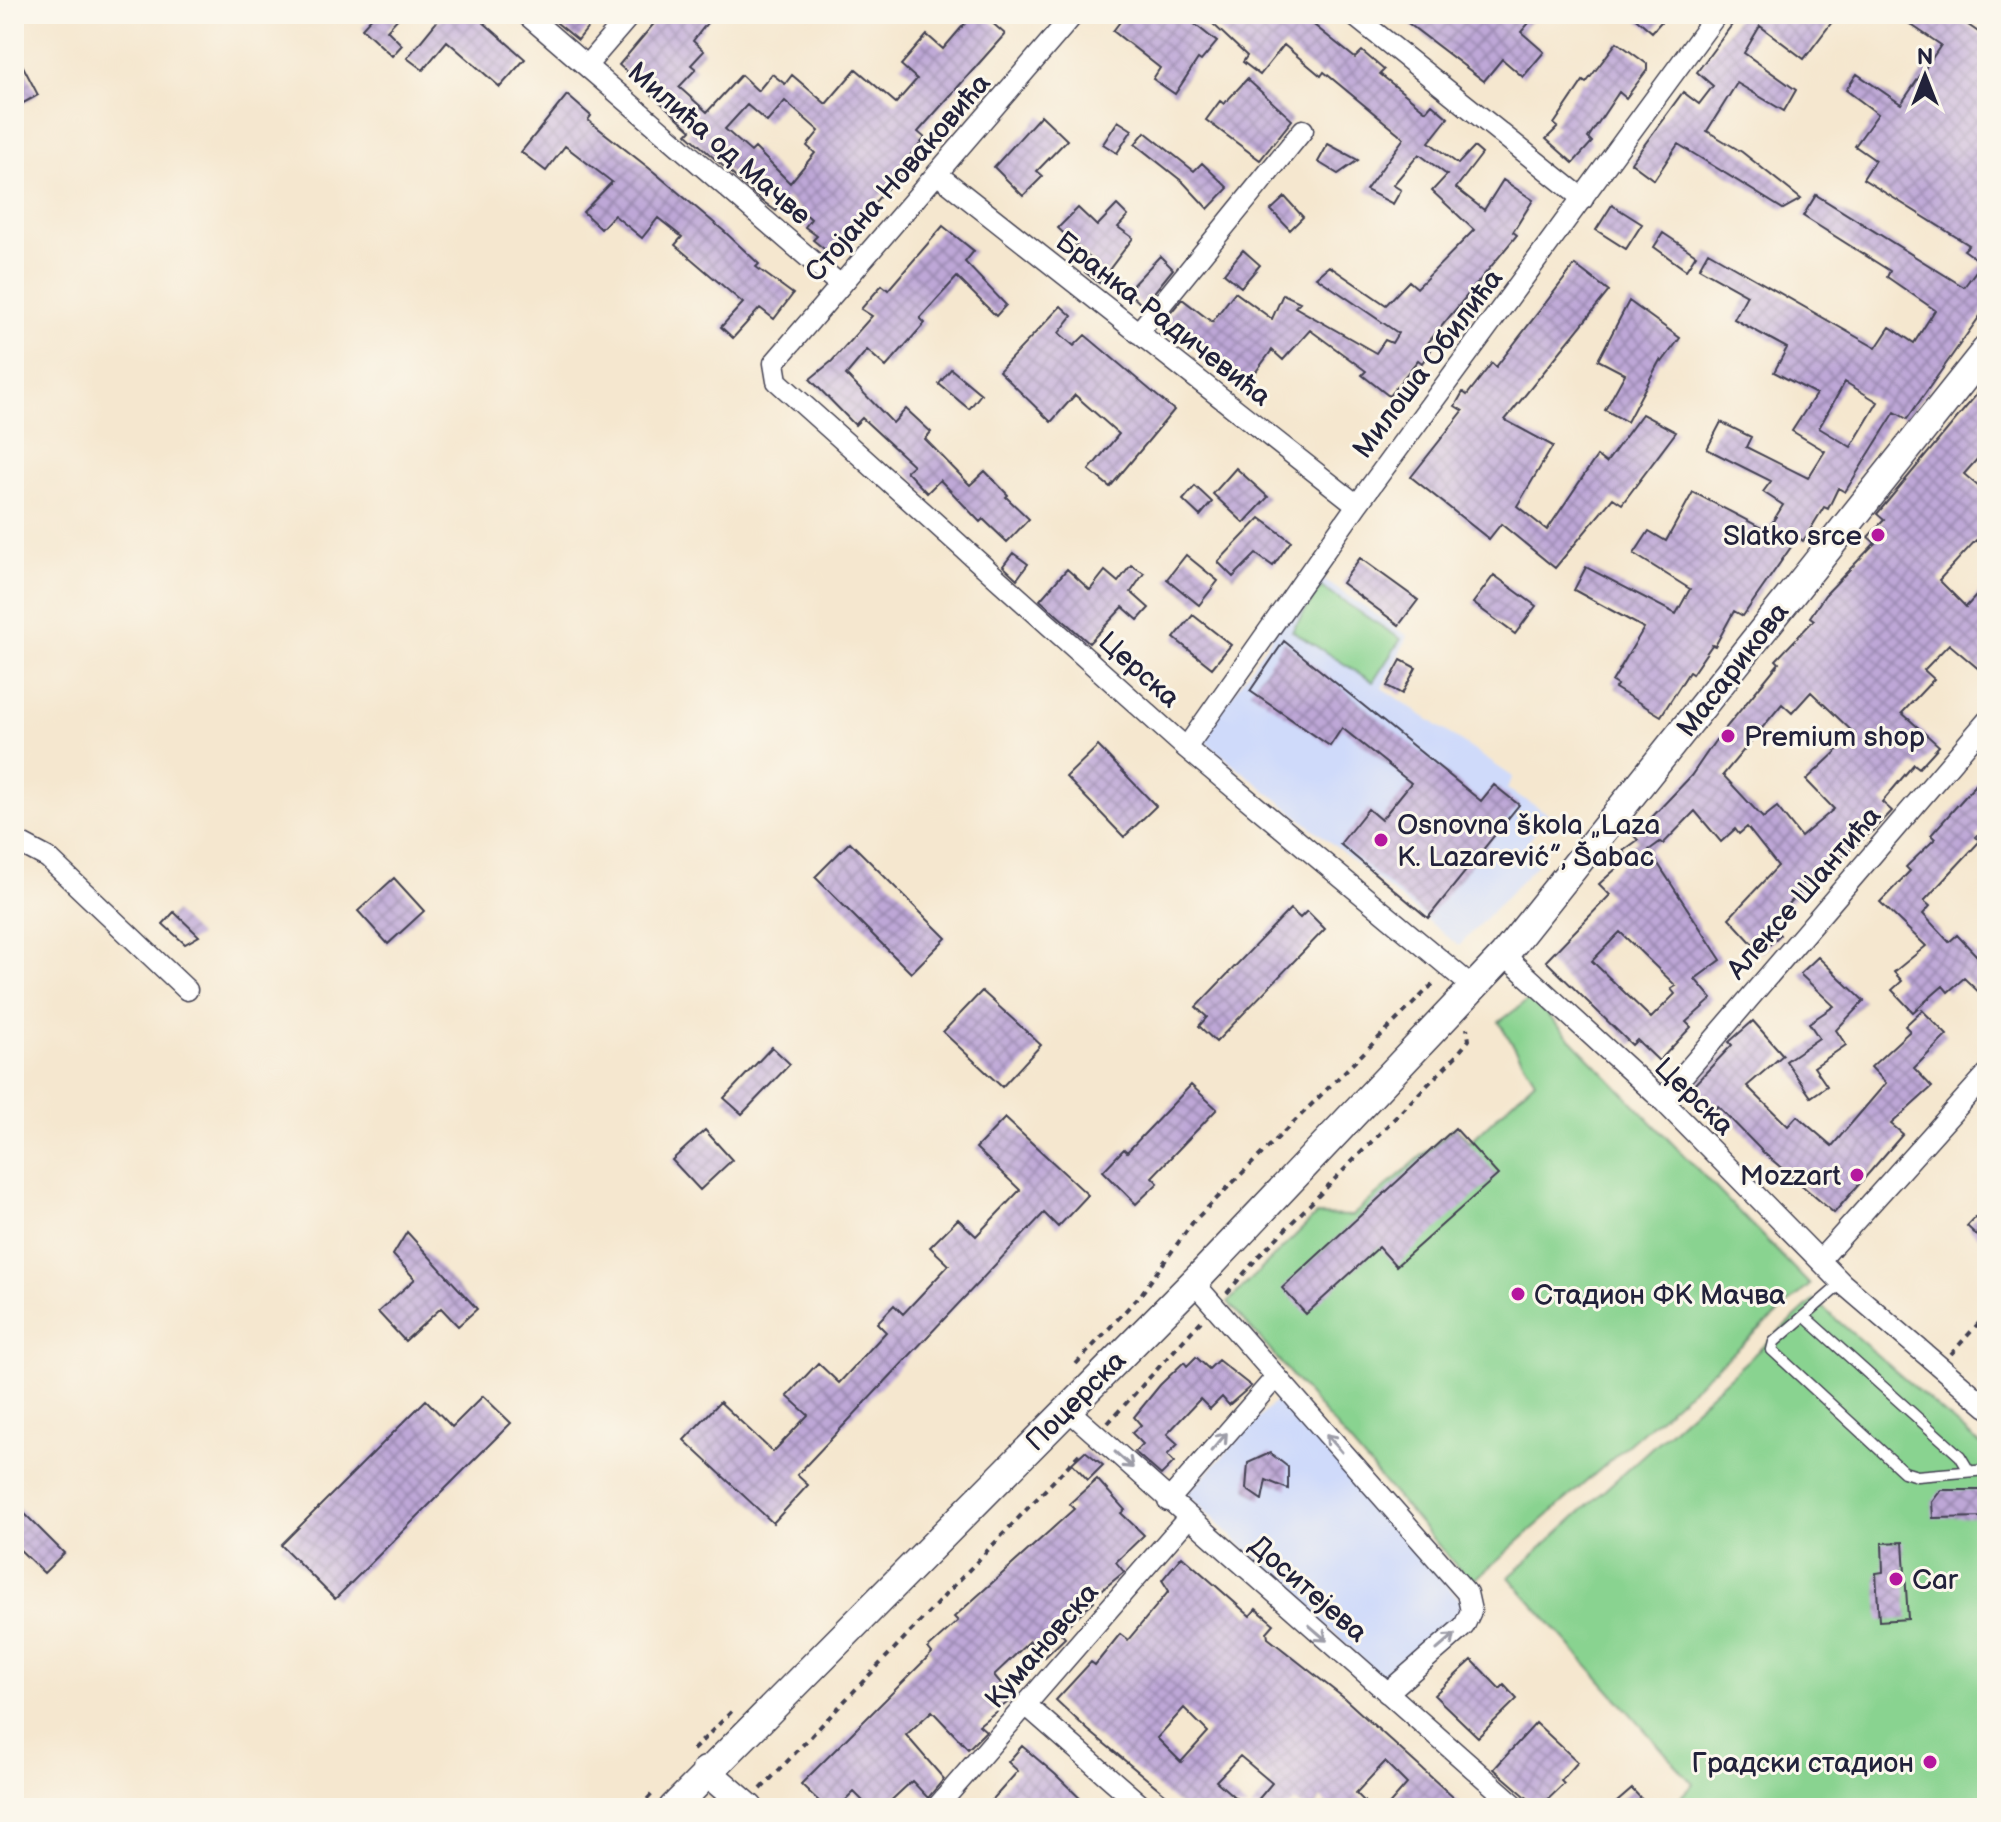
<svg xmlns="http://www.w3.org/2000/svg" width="2001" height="1822" viewBox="0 0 2001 1822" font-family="'Balsamiq Sans',sans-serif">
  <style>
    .built { fill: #cfdafa }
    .grass { fill: #89d390; stroke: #567a66; stroke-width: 2 }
    .building { fill: url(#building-cross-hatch); fill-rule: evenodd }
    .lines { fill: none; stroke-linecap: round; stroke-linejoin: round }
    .lane-casing { stroke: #424051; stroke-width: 13 }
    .street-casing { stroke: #424051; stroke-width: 23 }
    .secondary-casing { stroke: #424051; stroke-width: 31 }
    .path { stroke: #424051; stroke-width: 4; stroke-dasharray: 6 6; stroke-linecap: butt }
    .lane { stroke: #fff; stroke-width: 10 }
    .street { stroke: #fff; stroke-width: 20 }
    .secondary { stroke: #fff; stroke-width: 28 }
    .oneway { stroke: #9c9ca7 }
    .poi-dot { fill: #b5179e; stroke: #fbf7ec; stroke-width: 3 }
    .labels { text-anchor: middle; stroke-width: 6; stroke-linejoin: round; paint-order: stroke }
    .street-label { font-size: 28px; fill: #22223b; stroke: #fbf7ec }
    .poi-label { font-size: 28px; fill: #22223b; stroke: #fbf7ec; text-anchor: start }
  </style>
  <defs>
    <pattern id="building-cross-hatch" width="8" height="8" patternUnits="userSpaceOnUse" patternTransform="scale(2)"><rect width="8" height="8" fill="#bea7d7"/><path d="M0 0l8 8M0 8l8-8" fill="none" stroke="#9a88b0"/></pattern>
  </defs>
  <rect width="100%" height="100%" fill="#fbf7ec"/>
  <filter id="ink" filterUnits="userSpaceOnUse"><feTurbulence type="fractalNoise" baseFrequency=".0125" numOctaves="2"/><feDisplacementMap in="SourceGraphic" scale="16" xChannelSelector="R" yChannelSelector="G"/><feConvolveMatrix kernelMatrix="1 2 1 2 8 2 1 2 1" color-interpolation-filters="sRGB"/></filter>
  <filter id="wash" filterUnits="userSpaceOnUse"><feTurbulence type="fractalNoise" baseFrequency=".006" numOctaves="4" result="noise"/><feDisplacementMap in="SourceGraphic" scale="32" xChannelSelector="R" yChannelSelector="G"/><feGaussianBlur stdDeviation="1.8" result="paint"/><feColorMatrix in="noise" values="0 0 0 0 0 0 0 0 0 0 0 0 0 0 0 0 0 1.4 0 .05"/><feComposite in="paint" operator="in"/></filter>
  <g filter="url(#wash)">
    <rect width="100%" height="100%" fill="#f5e7cf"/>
    <path class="built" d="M1315 574 1408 636 1382 688 1513 777 1507 789 1549 814 1528 842 1543 858 1459 946 1202 739Z
      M1279 1397 1460 1600 1461 1616 1385 1681 1187 1494Z"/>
    <path class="grass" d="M1321 587 1401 639 1373 682 1292 631Z
      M1531 998 1810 1285 1471 1583 1228 1302 1316 1215 1352 1216 1455 1127 1470 1142 1535 1080 1499 1022Z
      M1814 1300 1987 1451V1808H1670L1693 1784 1509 1577Z"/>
    <g id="blocks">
      <path class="building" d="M375 14H402L387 30 402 45 392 56 362 28Z
        M443 14H474L525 59 500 87 447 41 423 70 407 58Z
        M546 14H584L593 21 578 40Z
        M662 14H714L693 41 704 51 691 65 696 69 679 87 707 112 741 75 758 91 772 74 785 84 792 75 826 104 856 69 896 103 917 79 901 65 927 35 943 49 973 14H982L1005 34 918 132 925 138 901 166 905 169 829 253 813 240 817 236 805 227 811 219 787 198 776 211 761 200 687 134 691 130 619 65ZM785 101 819 131 807 146 815 153 790 183 755 148 751 152 725 129 747 105 767 122Z
        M1126 14H1182L1217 42 1201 61 1198 59 1175 94 1153 79 1160 68 1113 31Z
        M1221 14H1306L1316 22 1314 25 1355 58 1362 51 1384 70 1380 74 1426 111 1432 104 1448 118 1429 142 1458 164 1474 147 1482 154 1456 188 1484 210 1503 180 1533 200 1513 232 1517 235 1427 344 1433 347 1422 363 1418 360 1389 396 1362 375 1366 371 1310 330 1283 360 1272 350 1246 385 1163 322 1182 299 1212 322 1235 292 1272 319 1283 294 1300 302 1295 307 1376 353 1385 340 1392 343 1398 333 1316 277 1329 266 1386 305 1409 281 1417 288 1474 230 1432 191 1447 175 1419 154 1393 185 1401 190 1393 204 1366 190 1404 138 1324 72 1321 76 1284 45 1260 75 1243 62 1247 56 1213 24Z
        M1396 14H1537L1521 32 1544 52 1523 77 1502 59 1484 81Z
        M1631 14H1668L1652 32Z
        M1740 14H1838L1804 59 1760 26 1744 53 1796 90 1784 111 1737 83 1707 131 1742 152 1801 199 1783 209 1678 144 1654 180 1631 163 1683 92 1699 104 1713 86 1697 72Z
        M1895 14H1952L1987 38V306L1907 419 1895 412 1845 492 1838 488 1828 509 1824 507 1803 541 1798 537 1743 616 1734 611 1715 646 1712 645 1692 674 1689 672 1661 716 1615 688 1617 685 1612 682 1644 628 1574 590 1586 567 1676 614 1690 589 1634 554 1649 531 1666 541 1693 492 1767 531 1783 505 1763 492 1771 481 1707 449 1721 422 1751 437 1746 447 1808 478 1825 451 1792 431 1816 394 1774 372 1787 348 1734 319 1747 295 1699 268 1708 252 1876 348 1890 327 1914 343 1935 310 1887 277 1890 271 1803 216 1816 195 1964 287 1982 263 1964 250 1969 245 1863 179 1875 160 1855 146 1878 114 1846 90 1857 74 1901 104 1941 45ZM1845 382 1878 402 1851 447 1819 428Z
        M1617 42 1647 64V70L1626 98 1619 92 1588 138 1592 142 1573 163 1546 139 1558 127 1554 124 1583 81 1586 83Z
        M14 49 38 95 14 108Z
        M1247 79 1292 120 1260 160 1206 120 1220 101 1224 104Z
        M567 95 591 116 588 120 654 172 725 232 759 264 756 267 793 294 774 319 760 308 733 338 721 327 743 303 675 245 682 237 658 218 642 238 614 215 601 229 583 212 612 182 565 146 546 171 521 152Z
        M1041 115 1067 140 1037 171 1043 176 1023 196 994 167Z
        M1118 121 1132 130 1117 153 1103 144Z
        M1145 132 1194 171 1202 163 1228 188 1208 209 1183 182 1135 144Z
        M1328 144 1358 160 1338 174 1318 162Z
        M1285 197 1303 217 1290 230 1271 210Z
        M1117 205 1128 216 1118 227 1133 238 1099 283 1085 272 1093 261 1058 228 1078 208 1097 226Z
        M1612 205 1642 224 1626 249 1596 230Z
        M943 226 974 251 965 262 1006 305 996 316 957 277 920 318 925 323 886 367 867 350 846 375 893 423 906 409 931 432 925 439 970 485 985 471 1008 495 1006 497 1029 519 1007 542 983 519 980 522 940 480 927 493 906 471 913 465 862 418 855 425 810 379 832 361 872 316 861 309 882 285 888 290Z
        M1663 233 1696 255 1686 270 1654 247Z
        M1243 250 1260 265 1241 287 1224 273Z
        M1160 256 1173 269 1143 306 1127 291Z
        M1575 265 1609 291 1505 420 1553 446 1517 506 1547 530 1597 456 1606 463 1642 414 1676 432 1622 504 1613 498 1555 568 1501 524 1489 539 1411 477 1463 411 1455 406 1463 392 1467 395 1492 363 1496 367Z
        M1629 301 1680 338 1662 362 1660 360 1627 422 1605 410 1625 374 1598 360Z
        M1061 306 1072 316 1059 333 1074 346 1085 335 1174 410 1110 487 1089 470 1119 434 1075 395 1051 422 999 371Z
        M951 369 981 394 969 409 939 384Z
        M1987 382V448L1964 474 1987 494V549L1976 540 1939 580 1966 607 1987 584V676L1949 644 1924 670 1934 679 1902 713 1939 746 1919 768 1914 764 1882 802 1892 811 1875 829 1837 861 1833 857 1800 886 1803 889 1770 924 1780 935 1761 953 1729 918 1778 866 1747 827 1739 834 1735 829 1721 842 1695 811 1663 844 1660 842 1649 850 1721 960 1695 979 1712 999 1686 1022 1691 1027 1659 1061 1637 1040 1632 1045 1546 961 1610 895 1599 884 1628 858 1623 851 1638 840 1634 836 1691 776 1715 741 1779 663 1776 660 1814 620 1810 617 1825 595 1875 543 1868 537 1884 520 1877 514ZM1811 692 1855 734 1806 780 1834 809 1801 837 1777 807 1763 818 1723 775 1782 704 1792 713ZM1620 932 1676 986 1671 989 1675 994 1651 1018 1592 961Z
        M1236 468 1268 497 1244 523 1213 494Z
        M1195 486 1212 502 1200 516 1183 500Z
        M1260 518 1291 541 1273 566 1256 554 1233 577 1218 562Z
        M1013 553 1028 564 1017 579 1003 566Z
        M1186 555 1218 581 1199 605 1167 579Z
        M1360 558 1418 600 1399 625 1342 583Z
        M1131 565 1144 573 1131 592 1149 608 1138 620 1123 607 1089 643 1040 600 1067 569 1090 590 1105 571 1118 582Z
        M1494 575 1536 606 1515 634 1473 603Z
        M1193 615 1231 645 1212 668 1174 638Z
        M1284 641 1481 801 1494 785 1519 805 1428 918 1340 844 1368 809 1381 820 1411 783 1342 728 1330 746 1250 691Z
        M1401 660 1416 668 1402 694 1387 686Z
        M1098 746 1156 806 1124 837 1066 777Z
        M1987 772V826L1976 837 1980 841 1924 901 1930 906 1923 914 1949 942 1957 935 1977 956 1987 946V1000L1964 978 1948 992 1943 986 1913 1012 1892 990 1902 981 1894 972 1926 946 1880 902 1910 871 1906 867 1935 839 1931 835Z
        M850 842 946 938 911 973 815 877Z
        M394 878 424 911 388 944 358 911Z
        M1290 909 1300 918 1307 911 1325 929 1216 1042 1199 1026 1207 1017 1196 1007Z
        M174 912 199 936 185 944 163 924Z
        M1818 957 1864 1001 1836 1030 1846 1045 1814 1067 1827 1086 1811 1097 1786 1061 1819 1038 1809 1023 1834 1006 1800 974Z
        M982 991 1041 1045 1002 1087 943 1032Z
        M1922 1010 1947 1035 1914 1068 1932 1087 1891 1124 1903 1134 1834 1213 1764 1153 1718 1106 1714 1110 1691 1088 1732 1045 1729 1042 1753 1021 1783 1055 1747 1086 1788 1126 1797 1116 1832 1146 1886 1083 1871 1067 1910 1031 1905 1026Z
        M772 1047 790 1064 742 1114 724 1098Z
        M1191 1085 1217 1109 1152 1177 1158 1183 1136 1204 1103 1171 1124 1149 1127 1152Z
        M1005 1118 1088 1195 1058 1227 1044 1213 797 1475 808 1485 773 1523 684 1440 720 1402 773 1452 808 1415 787 1396 818 1363 839 1383 886 1332 877 1323 894 1305 903 1314 949 1265 930 1247 958 1219 976 1236 1020 1190 976 1148Z
        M1455 1128 1498 1175 1396 1266 1379 1247 1306 1314 1282 1288Z
        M705 1130 732 1160 700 1190 672 1160Z
        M1987 1205V1245L1967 1226Z
        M407 1232 477 1309 458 1326 441 1308 405 1341 378 1312 415 1279 393 1255Z
        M1196 1357 1209 1369 1218 1360 1251 1386 1229 1405 1222 1397 1210 1409 1200 1399 1167 1434 1178 1444 1167 1455 1174 1462 1161 1475 1135 1452 1143 1444 1132 1433 1141 1425 1134 1417 1160 1385 1184 1362 1187 1366Z
        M483 1396 511 1423 335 1599 281 1545 426 1400 452 1427Z
        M1085 1451 1103 1465 1088 1480 1072 1463Z
        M1270 1453 1288 1467V1489L1266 1480 1262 1500 1246 1489 1248 1463Z
        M1097 1479 1125 1510 1121 1513 1144 1535 1116 1562 1124 1572 1092 1598 1094 1601 1060 1632 1065 1638 1045 1657 1030 1641 994 1675 1013 1698 979 1725 986 1731 968 1749 932 1711 906 1735 944 1779 928 1798 912 1781 883 1808H870L854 1792 838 1808H826L801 1784 932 1653 928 1648 958 1621 954 1617 1074 1509 1069 1504Z
        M1941 1490H1987V1517L1933 1518 1932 1502Z
        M14 1503 64 1553 44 1573 14 1544Z
        M1903 1542 1908 1619 1879 1621 1876 1573 1883 1572 1882 1543Z
        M1182 1556 1250 1616 1256 1609 1274 1624 1267 1632 1268 1638 1344 1698 1465 1808H1386L1407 1784 1385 1762 1356 1793 1371 1808H1331L1321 1798 1314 1808H1304L1294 1801 1288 1808H1251L1272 1783 1240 1756 1216 1781 1247 1808H1182L1088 1730 1056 1700 1091 1662 1095 1665 1120 1634 1128 1640 1169 1591 1162 1580ZM1184 1708 1208 1732 1181 1762 1157 1738Z
        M1472 1660 1500 1689 1504 1685 1517 1699 1478 1737 1434 1695Z
        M1536 1723 1578 1762 1561 1781 1564 1784 1539 1808 1494 1769Z
        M1022 1746 1055 1774 1090 1808H1049L1040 1800 1033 1808H985L1018 1771 1008 1762Z
        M1632 1789 1650 1808H1610Z"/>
    </g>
  </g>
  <g filter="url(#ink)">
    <use href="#blocks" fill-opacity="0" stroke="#424051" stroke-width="2"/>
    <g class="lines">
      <defs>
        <path id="lane" d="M1842 1283 1774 1342 1772 1350 1904 1472 1917 1476 1987 1470
          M1804 1316 1960 1456 1969 1471"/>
        <path id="street" d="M526 14 839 284
          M1074 14 774 363 777 381 1186 748 1474 988
          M1352 14 1583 199
          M587 65 631 14
          M937 174 1357 505
          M1138 333 1303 130
          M1186 748 1357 505 1717 14
          M14 840 48 858 187 990
          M1504 955 1662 1100 1842 1283 1987 1407
          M1662 1100 1987 721
          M1820 1260 1987 1074
          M1194 1283 1467 1593 1471 1611 1464 1626 1387 1693
          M1066 1408 1518 1808
          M1168 1501 1276 1377
          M1026 1705 1144 1808
          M936 1808 1188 1518"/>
        <path id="secondary" d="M706 1771 749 1808
          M673 1808 1202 1274 1504 955 1987 349"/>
      </defs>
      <use href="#lane" class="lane-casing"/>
      <use href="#street" class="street-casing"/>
      <use href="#secondary" class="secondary-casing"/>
      <path class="path" d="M1227 1293 1259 1256 1456 1056 1469 1040 1467 1028
        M1951 1354 1987 1314
        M1076 1364 1142 1293 1193 1222 1436 981
        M1108 1423 1202 1320
        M693 1750 732 1711
        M761 1789 1083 1450
        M639 1808 654 1792"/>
      <use href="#lane" class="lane"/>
      <use href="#street" class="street"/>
      <use href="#secondary" class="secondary"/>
    </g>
    <defs><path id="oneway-shaft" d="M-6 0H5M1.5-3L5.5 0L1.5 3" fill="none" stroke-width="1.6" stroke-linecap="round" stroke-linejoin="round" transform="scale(2)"/></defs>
    <g class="oneway">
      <use href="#oneway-shaft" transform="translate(1219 1442) rotate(-49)"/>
      <use href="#oneway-shaft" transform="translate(1334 1443) rotate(-131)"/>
      <use href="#oneway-shaft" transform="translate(1124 1460) rotate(42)"/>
      <use href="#oneway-shaft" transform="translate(1318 1633) rotate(41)"/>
      <use href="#oneway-shaft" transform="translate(1446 1642) rotate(-41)"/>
    </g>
  </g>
  <g class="poi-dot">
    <circle cx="1878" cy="535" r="8"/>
    <circle cx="1728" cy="736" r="8"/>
    <circle cx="1381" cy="840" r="8"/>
    <circle cx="1857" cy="1175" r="8"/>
    <circle cx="1518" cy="1294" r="8"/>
    <circle cx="1896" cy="1579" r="8"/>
    <circle cx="1930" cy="1762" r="8"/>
  </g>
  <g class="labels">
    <g class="street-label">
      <text transform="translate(720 143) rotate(41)" y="10">Милића од Мачве</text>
      <text transform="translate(897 177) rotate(-49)" y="10">Стојана Новаковића</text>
      <text transform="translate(1164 318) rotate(38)" y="10">Бранка Радичевића</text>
      <text transform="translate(1427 363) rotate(-53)" y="10">Милоша Обилића</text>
      <text transform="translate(1140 669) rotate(42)" y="10">Церска</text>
      <text transform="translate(1732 669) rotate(-52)" y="10">Масарикова</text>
      <text transform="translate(1803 892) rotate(-49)" y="10">Алексе Шантића</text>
      <text transform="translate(1695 1096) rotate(44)" y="10">Церска</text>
      <text transform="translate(1075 1400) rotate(-45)" y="10">Поцерска</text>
      <text transform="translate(1309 1588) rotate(41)" y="10">Доситејева</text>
      <text transform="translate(1041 1645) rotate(-49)" y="10">Кумановска</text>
    </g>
    <g class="poi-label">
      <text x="1862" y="545" text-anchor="end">Slatko srce</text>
      <text x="1744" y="746">Premium shop</text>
      <text x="1397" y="834">Osnovna škola „Laza<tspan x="1397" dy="32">K. Lazarević”, Šabac</tspan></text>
      <text x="1841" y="1185" text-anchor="end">Mozzart</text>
      <text x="1534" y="1304">Стадион ФК Мачва</text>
      <text x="1912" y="1589">Car</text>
      <text x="1914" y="1772" text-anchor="end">Градски стадион</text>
    </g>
  </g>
  <rect width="2001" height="1822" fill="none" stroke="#fbf7ec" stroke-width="48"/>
  <g transform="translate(1925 76)" stroke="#fbf7ec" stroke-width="6" paint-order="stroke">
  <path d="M0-6L14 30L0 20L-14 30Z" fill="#22223b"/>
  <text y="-12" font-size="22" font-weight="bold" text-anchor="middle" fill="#22223b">N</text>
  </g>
</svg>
